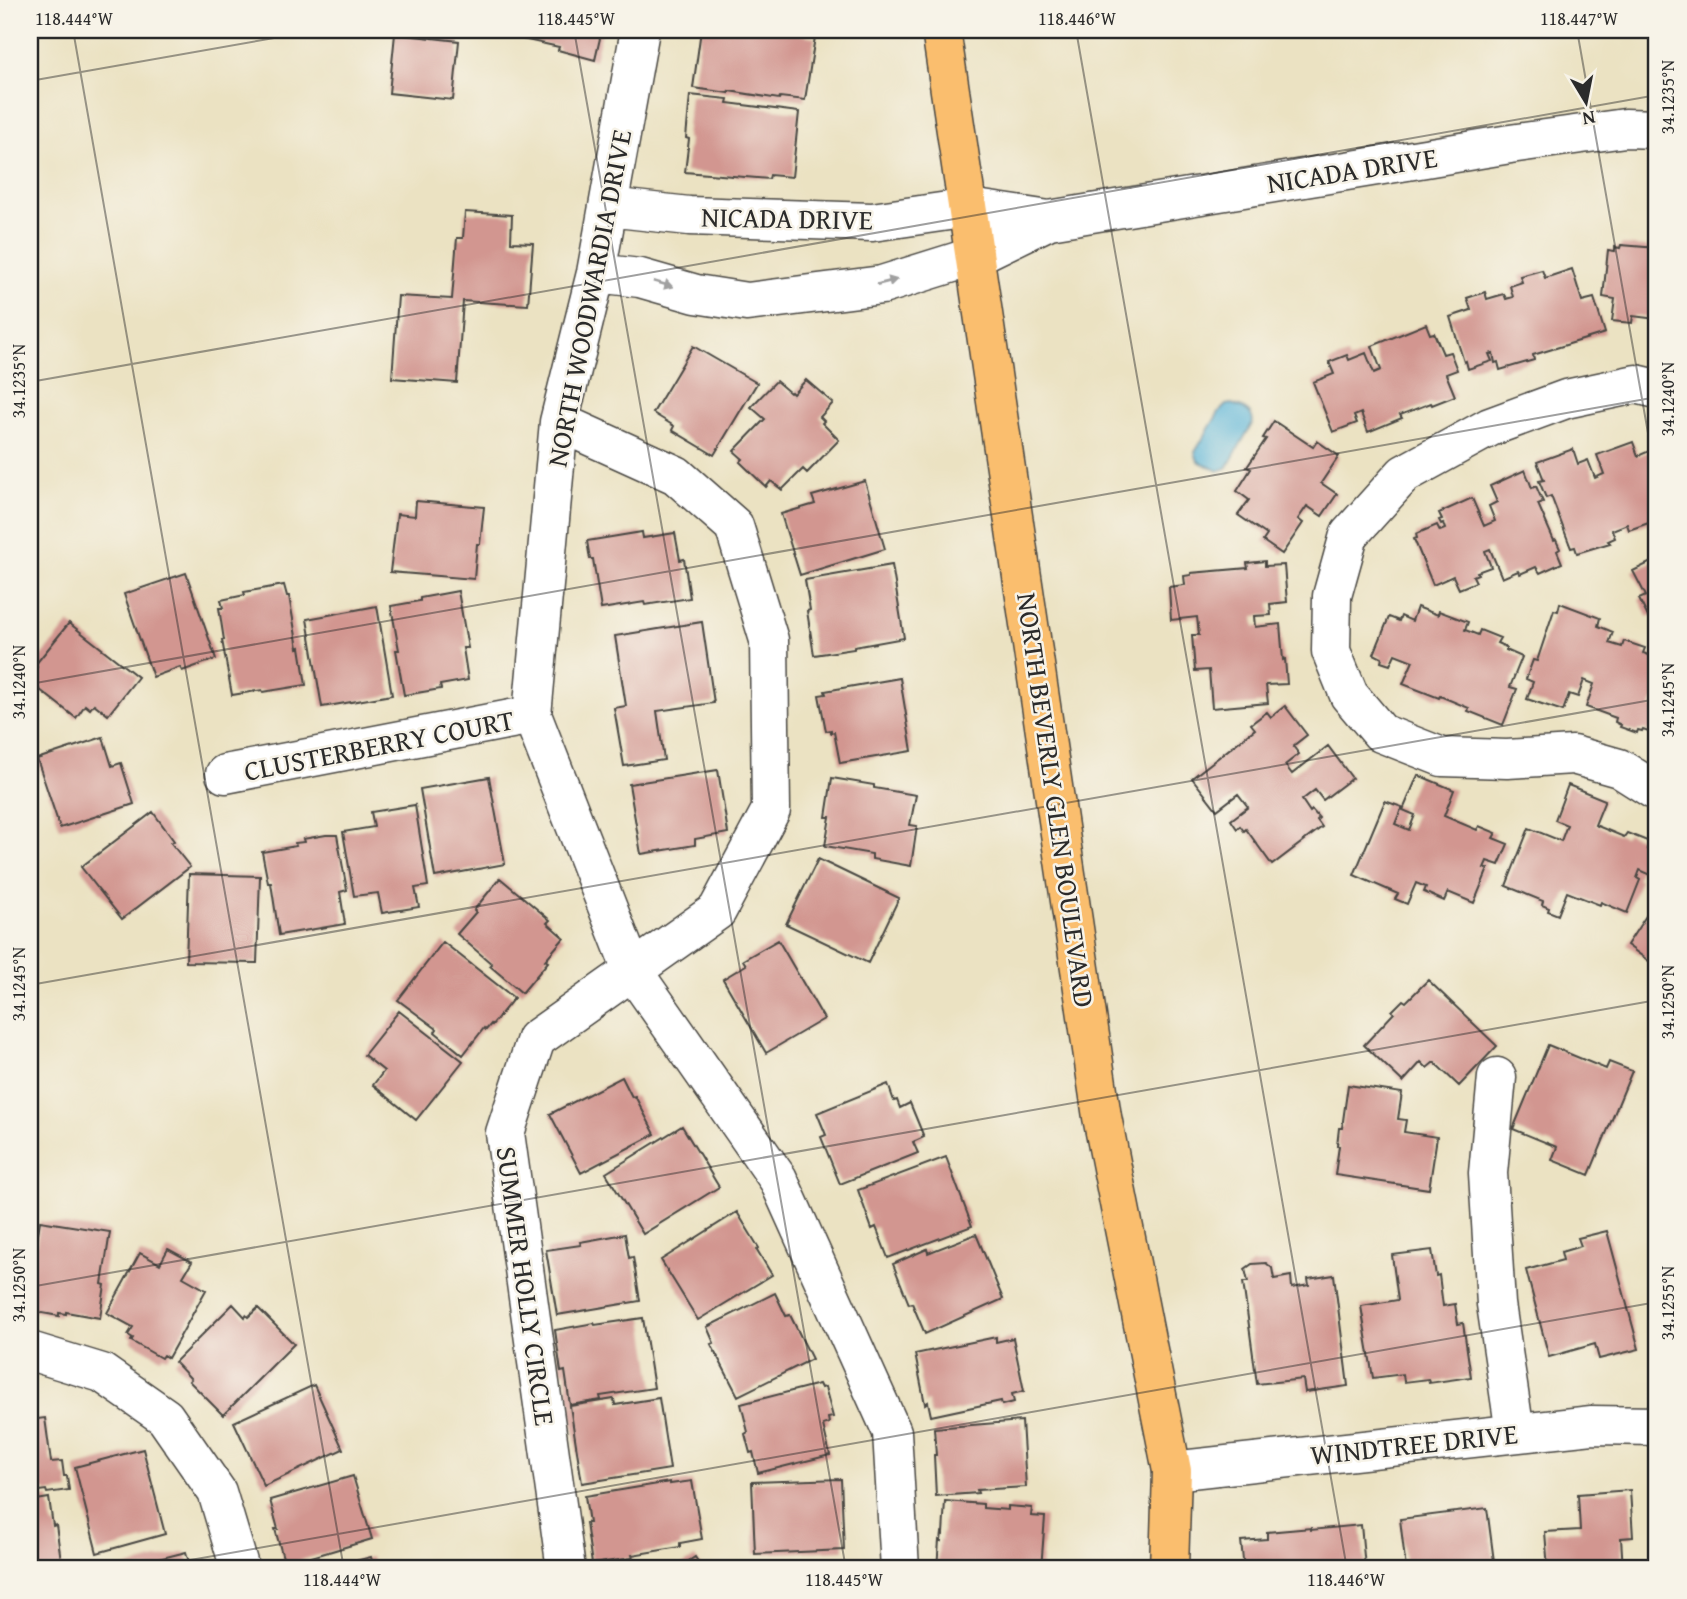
<svg xmlns="http://www.w3.org/2000/svg" width="1687" height="1599" viewBox="0 0 1687 1599" font-family="'Gentium Book Plus',serif">
  <style>
    .water { fill: #5bb6d9; stroke: #437082; stroke-width: 2 }
    .building { fill: #d29690 }
    .lines { fill: none; stroke-linecap: round; stroke-linejoin: round }
    .minor-casing { stroke: #484642; stroke-width: 41 }
    .major-casing { stroke: #484642; stroke-width: 41 }
    .minor { stroke: #fff; stroke-width: 38 }
    .major { stroke: #fabe6e; stroke-width: 38 }
    .oneway { fill: #a0a0a0 }
    .ticks { fill: none; stroke: #2b2b2b; stroke-width: 2; stroke-opacity: 0.45 }
    .labels { text-anchor: middle; stroke-width: 5; stroke-linejoin: round; paint-order: stroke }
    .street-label { font-size: 28px; fill: #2b2b2b; stroke: #f7f3e8 }
    .neatline { fill: none; stroke: #2b2b2b; stroke-width: 2.5 }
    .ticks-label { font-size: 18px; text-anchor: middle; fill: #2b2b2b }
  </style>
  <rect width="100%" height="100%" fill="#f7f3e8"/>
  <filter id="ink" filterUnits="userSpaceOnUse"><feTurbulence type="fractalNoise" baseFrequency=".0143" numOctaves="2"/><feDisplacementMap in="SourceGraphic" scale="14" xChannelSelector="R" yChannelSelector="G"/><feConvolveMatrix kernelMatrix="1 2 1 2 8 2 1 2 1" color-interpolation-filters="sRGB"/></filter>
  <filter id="wash" filterUnits="userSpaceOnUse"><feTurbulence type="fractalNoise" baseFrequency=".00686" numOctaves="4" result="noise"/><feDisplacementMap in="SourceGraphic" scale="28" xChannelSelector="R" yChannelSelector="G"/><feGaussianBlur stdDeviation="1.57" result="paint"/><feColorMatrix in="noise" values="0 0 0 0 0 0 0 0 0 0 0 0 0 0 0 0 0 1.4 0 .05"/><feComposite in="paint" operator="in"/></filter>
  <g filter="url(#wash)">
    <rect width="100%" height="100%" fill="#ebe2c2"/>
    <path class="water" d="M1232 404C1242 408 1252 410 1253 422L1227 468 1218 471 1198 461 1195 452 1219 412 1226 405Z"/>
    <g id="blocks">
      <path class="building" d="M515 30H604L603 34H601L595 60 558 50 559 47 513 37Z
        M701 30H777L815 37 805 100 780 97 779 99 729 91V93L693 88Z
        M395 34 459 41 453 100 389 93Z
        M690 95 728 99 727 103 799 112 792 177 770 175 769 179 685 172 689 139 686 138Z
        M465 212 512 215 511 242 533 243 528 305 463 301 457 383 392 378 398 296 452 299 457 238H463Z
        M1621 245 1657 248V319L1633 316 1632 323 1612 321 1615 299 1603 297 1608 250 1615 251V247L1620 248Z
        M1572 269 1582 301 1594 298 1605 333 1533 355 1534 360 1500 370 1498 362 1495 363 1493 353 1489 354 1492 361 1468 369 1466 361 1464 362 1450 317 1471 310 1467 298 1485 292 1487 299 1504 294 1506 299 1513 297 1510 286 1522 282 1520 276 1542 270 1545 278Z
        M1426 324 1430 334 1434 333 1443 354 1450 352 1457 370 1446 374 1455 396 1432 405 1431 403 1400 415 1402 418 1368 432 1361 413 1354 416 1357 423 1333 432 1313 382 1334 374 1329 362 1347 355 1349 360 1366 353 1374 373 1381 370 1372 346Z
        M693 346 757 383 714 455 672 430 674 426 653 413Z
        M806 380 833 403 820 417 824 421 822 423 839 440 807 473 803 469 782 490 771 481 766 487 740 462 743 459 734 451 765 419 751 407 776 381 790 393 791 392 793 394Z
        M1274 421 1313 447 1317 441 1339 456 1321 483 1337 494 1322 516 1307 506 1298 519 1303 523 1282 554 1263 541 1267 535 1238 515 1249 500 1237 491 1251 469 1247 467 1266 439 1263 438Z
        M1633 442 1638 456 1654 449 1652 445 1657 443V520L1629 530 1627 524 1612 530 1615 538 1608 541 1610 543 1577 553 1575 547 1571 548 1551 496 1546 498 1539 481 1544 480 1537 462 1573 449 1578 464 1588 460 1595 478 1604 474 1597 455Z
        M1525 470 1532 488 1536 486 1543 502 1538 504 1554 541 1556 540 1560 549 1557 551 1562 563 1540 573 1536 567 1520 574 1518 571 1502 578 1490 549 1485 551 1491 567 1477 572 1478 574 1473 576 1476 582 1459 589 1453 576 1433 585 1414 539 1417 538 1416 534 1437 525 1440 531 1445 529 1443 523 1441 524 1439 520 1442 519 1439 513 1472 498 1484 526 1495 521 1489 506 1497 502 1490 486Z
        M865 481 885 549 800 575 781 514 815 504 812 496Z
        M416 501 484 507 480 544H477L474 579 390 572 397 514 415 516Z
        M642 532 643 538 675 533 680 560 684 559 690 598 645 605 644 602 601 609 593 559H590L587 541Z
        M1657 559V623L1653 615 1648 617 1639 599 1646 596 1633 571Z
        M1265 561V566L1284 565 1287 602 1270 604 1271 615 1254 616 1255 627 1280 624 1283 660 1285 659 1287 684 1266 685 1268 703 1212 708 1209 670 1195 671 1192 635H1199L1197 617 1171 620 1169 587 1185 585 1184 576 1191 575V573L1248 568 1247 563Z
        M892 565 904 638 854 647V649L814 655 807 611 810 610 805 580Z
        M186 573 216 659 182 671 180 667 153 677 124 594Z
        M284 585 287 596H289L298 648 300 647 306 685 263 692 262 690 232 695 222 640H224L219 608H223L221 600 245 595 244 592Z
        M458 591 468 648H463L468 680 440 685 441 689 404 695 396 650H399L391 606 420 601V598Z
        M1560 603 1600 618 1598 626 1613 632 1609 643 1622 647 1624 641 1645 648 1643 653 1657 658V700L1654 699 1651 707 1657 709V723L1654 733 1643 729 1642 731 1638 730 1637 733 1620 727 1621 725 1615 722 1616 718 1586 707 1594 684 1584 680 1578 697 1569 694 1563 711 1527 699 1533 682 1526 679 1533 660 1537 661 1554 610 1558 611Z
        M377 606 392 695 322 707 307 619Z
        M1417 607 1438 615 1439 611 1468 622 1465 630 1478 635 1480 630 1500 638 1497 643 1506 647V650L1522 657 1510 687 1517 689 1503 725 1468 711 1469 708 1440 696 1439 698 1403 684 1413 661 1395 654 1390 665 1381 662 1382 658 1374 654 1389 617 1399 621 1401 616 1412 621Z
        M702 622 714 703 657 711 664 760 624 766 614 708 626 706 615 636Z
        M69 623 138 677 108 715 94 704 90 709 85 705 76 718 30 682V677L37 667 35 665Z
        M900 678 912 751 840 763 834 732 831 733V730L826 731 819 695 826 694 825 691Z
        M1285 706 1307 735 1293 746 1299 754 1285 765 1292 774 1328 746 1352 778 1323 800 1315 790 1302 800 1310 812 1312 810 1319 818 1317 820 1322 827 1272 865 1246 829 1244 831 1240 826 1237 829 1231 820 1248 807 1238 794 1217 810 1192 778 1255 729 1251 724 1267 712 1271 717Z
        M103 737 112 766 121 763 134 804 60 828 37 759Z
        M718 770 728 833 695 839V845L641 854 629 784Z
        M1418 775 1454 790 1444 816 1477 830 1479 826 1496 833 1493 838 1508 844 1499 865 1487 861 1484 868 1488 869 1474 903 1448 892 1444 901 1424 892 1426 887 1416 883 1407 904 1395 899 1398 894 1354 875 1385 801 1402 807 1395 824 1409 830 1415 815 1403 810Z
        M489 777 505 864 435 877 420 789Z
        M832 778 874 785V788L916 795 910 825 917 826 911 866 872 859V854L825 846 830 817H826Z
        M1568 785 1605 800 1595 825 1624 837 1627 833 1650 842 1647 849 1657 854V858L1651 875 1640 870 1637 878 1640 880 1627 913 1601 902 1600 905 1567 892 1558 915 1548 911 1549 908 1542 905 1543 901 1506 886 1529 828 1561 841 1567 825 1555 820Z
        M415 805 428 886 415 888 419 907 382 913 378 893 354 896 343 832 374 827 371 812Z
        M153 812 174 841 171 843 190 867 122 919 81 867Z
        M326 835H337L347 890 340 892 345 924 279 935 271 883H268L262 852 296 846 295 843 304 842 303 839Z
        M818 859 899 898 868 963 786 924Z
        M189 874 260 876 257 963 186 962Z
        M500 878 550 920 547 923 564 938 545 960 548 962 522 993 490 966 492 964 457 934 476 912 474 910Z
        M1657 899V967L1627 945Z
        M778 940 824 1019 766 1053 723 979 746 965 743 960Z
        M443 942 514 998 492 1025 491 1024 486 1030 484 1028 463 1055 435 1032 437 1029 398 1000Z
        M1428 980 1497 1046 1459 1086 1434 1062 1427 1068 1421 1062 1403 1082 1364 1045 1394 1013 1392 1011 1403 1000 1406 1002Z
        M399 1011 463 1061 416 1120 373 1085 384 1071 364 1055Z
        M1548 1045 1606 1069 1609 1062 1632 1071 1589 1175 1552 1160 1557 1147 1513 1129Z
        M622 1077 632 1097 635 1096 655 1134 581 1173 550 1114Z
        M888 1084 894 1101 897 1100 900 1108 910 1103 924 1137 913 1142 918 1153 840 1184 821 1137 826 1135 817 1113Z
        M1348 1085 1402 1093 1398 1119 1406 1120 1404 1132 1437 1137 1429 1189 1335 1175 1339 1146H1337L1339 1128H1342Z
        M682 1126 719 1187 643 1234 606 1173Z
        M946 1157 972 1226 888 1258 876 1227 872 1229 858 1190Z
        M737 1212 759 1248 757 1250 772 1275 698 1320 661 1260Z
        M1655 1219H1657V1268L1651 1267Z
        M40 1221 110 1232 102 1284 105 1285 100 1318 66 1312V1314L59 1313V1316L31 1311 30 1284Z
        M1607 1231 1639 1349 1599 1359 1595 1344 1549 1357 1526 1270 1563 1260 1561 1252 1581 1246 1578 1238Z
        M625 1234 629 1258 633 1257 640 1301 557 1315 546 1250 581 1245 580 1242Z
        M976 1234 1003 1299 925 1334 912 1303 909 1304 893 1264 927 1249 928 1253Z
        M168 1249 192 1262 183 1277 206 1290 168 1358 163 1355 161 1358 131 1341 133 1338 128 1335 133 1327 107 1313 140 1253 160 1264Z
        M1432 1250 1436 1276 1439 1275 1443 1306 1455 1304 1458 1324 1463 1323 1471 1377 1429 1383 1428 1379 1404 1382 1403 1374 1373 1378 1361 1306 1398 1300 1392 1255Z
        M1266 1263 1272 1268 1274 1279 1291 1276 1292 1288 1309 1285 1308 1279 1334 1275 1348 1386 1305 1392 1303 1379 1257 1384 1243 1282H1248L1245 1269 1252 1264Z
        M775 1293 786 1316 790 1315 812 1359 738 1396 711 1344 714 1343 707 1327Z
        M233 1304 245 1317 246 1315 248 1317 258 1308 294 1344 223 1415 189 1381 191 1379 175 1362Z
        M643 1318 654 1388 600 1396 601 1400 570 1405 565 1371 561 1372 555 1330 594 1323 595 1325Z
        M996 1337V1342L1013 1338 1024 1391 1012 1394 1014 1402 1002 1405 1001 1401 931 1416 928 1402 925 1404 915 1354Z
        M819 1384 821 1388 825 1387 833 1417 828 1418 829 1423 823 1425 830 1455 758 1473 753 1452 750 1453 745 1434 748 1432 741 1404Z
        M314 1385 343 1449 264 1486 234 1422Z
        M659 1398 670 1469 582 1483 570 1406 614 1399 615 1405Z
        M45 1418 51 1462 62 1461 64 1476H67L69 1490 47 1493 46 1490 30 1492V1420Z
        M1022 1421 1026 1487 977 1490 978 1493 936 1496 934 1455H936L934 1428Z
        M143 1449 165 1534 97 1553 75 1467Z
        M353 1476 372 1539 285 1565 275 1529H278L270 1500Z
        M841 1479 844 1550 755 1554 752 1482Z
        M692 1481 702 1539 680 1543V1547L632 1555 633 1558 592 1564 586 1523H589L585 1496 670 1482V1484Z
        M1630 1490 1633 1537 1621 1538 1623 1569H1548L1545 1532 1580 1530 1578 1494Z
        M49 1498 53 1526 56 1525 62 1567 30 1569V1501Z
        M945 1501 983 1504V1508L1008 1510V1506L1032 1508 1031 1516 1045 1517 1041 1569H937L939 1540 941 1541 942 1533 943 1534Z
        M1487 1508 1495 1569H1406L1400 1519Z
        M1361 1525 1365 1567 1355 1568V1569H1244L1241 1541 1267 1539V1532L1311 1528V1530Z
        M186 1552 191 1569H123V1568Z
        M371 1557 374 1569H311L340 1561V1565Z
        M695 1557 703 1569H667L676 1564 678 1568Z"/>
    </g>
  </g>
  <g filter="url(#ink)">
    <use href="#blocks" fill-opacity="0" stroke="#484642" stroke-width="2"/>
    <g class="lines">
      <defs>
        <path id="minor" d="M640 30 596 273 559 422 532 715 632 970 778 1179 892 1432 900 1569
          M608 207 689 216 872 222 969 208 1049 220
          M596 273 640 278 696 294 747 302 882 285 975 256 1049 220 1510 144 1625 128 1657 129
          M1657 389 1636 384 1566 399 1490 427 1404 474 1349 535 1332 596 1331 651 1349 695 1381 733 1442 757 1507 759 1573 755 1619 768 1657 792
          M559 422 676 475 734 526 769 640 771 810 717 911 536 1039 505 1133 566 1569
          M225 774 532 715
          M1497 1077 1488 1173 1496 1304 1515 1433
          M30 1351 102 1373 165 1417 217 1492 240 1569
          M1172 1471 1592 1425 1657 1426"/>
        <path id="major" d="M941 30 1102 1117 1172 1471 1169 1569"/>
      </defs>
      <use href="#minor" class="minor-casing"/>
      <use href="#major" class="major-casing"/>
      <use href="#minor" class="minor"/>
      <use href="#major" class="major"/>
    </g>
    <defs><path id="oneway-solid" d="M-6-.8H1V-3.2L6.5 0L1 3.2V.8H-6Z" transform="scale(1.75)"/></defs>
    <g class="oneway">
      <use href="#oneway-solid" transform="translate(887 282) rotate(-14)"/>
      <use href="#oneway-solid" transform="translate(663 284) rotate(16)"/>
    </g>
  </g>
  <path class="ticks" d="M73 30 344 1569M574 30 846 1569M1076 30 1347 1569M1577 30 1657 484M30 81 320 30M30 382 1657 95M30 684 1657 397M30 985 1657 699M30 1287 1657 1000M139 1569 1657 1302"/>
  <g class="labels">
    <g class="street-label">
      <text transform="translate(1352 170) rotate(-9)" y="10">NICADA DRIVE</text>
      <text transform="translate(787 218) rotate(1)" y="10">NICADA DRIVE</text>
      <text transform="translate(589 298) rotate(-79)" y="10">NORTH WOODWARDIA DRIVE</text>
      <text transform="translate(379 745) rotate(-11)" y="10">CLUSTERBERRY COURT</text>
      <text transform="translate(1056 800) rotate(82)" y="10">NORTH BEVERLY GLEN BOULEVARD</text>
      <text transform="translate(526 1286) rotate(82)" y="10">SUMMER HOLLY CIRCLE</text>
      <text transform="translate(1414 1444) rotate(-6)" y="10">WINDTREE DRIVE</text>
    </g>
  </g>
  <rect width="1687" height="1599" fill="none" stroke="#f7f3e8" stroke-width="77"/>
  <g transform="translate(1586 102) rotate(170)" stroke="#f7f3e8" stroke-width="5" paint-order="stroke">
  <path d="M0-5L12 26L0 18L-12 26Z" fill="#2b2b2b"/>
  <text y="-10" font-size="19" font-weight="bold" text-anchor="middle" fill="#2b2b2b">N</text>
  </g>
  <rect x="38" y="38" width="1610" height="1522" class="neatline"/>
  <g class="ticks-label">
    <text x="74" y="25">118.444°W</text>
    <text x="576" y="25">118.445°W</text>
    <text x="1077" y="25">118.446°W</text>
    <text x="1579" y="25">118.447°W</text>
    <text transform="translate(1668 97) rotate(-90)" y="6">34.1235°N</text>
    <text transform="translate(19 381) rotate(-90)" y="6">34.1235°N</text>
    <text transform="translate(1668 399) rotate(-90)" y="6">34.1240°N</text>
    <text transform="translate(19 682) rotate(-90)" y="6">34.1240°N</text>
    <text transform="translate(1668 700) rotate(-90)" y="6">34.1245°N</text>
    <text transform="translate(19 984) rotate(-90)" y="6">34.1245°N</text>
    <text transform="translate(1668 1002) rotate(-90)" y="6">34.1250°N</text>
    <text transform="translate(19 1285) rotate(-90)" y="6">34.1250°N</text>
    <text transform="translate(1668 1303) rotate(-90)" y="6">34.1255°N</text>
    <text x="342" y="1586">118.444°W</text>
    <text x="844" y="1586">118.445°W</text>
    <text x="1346" y="1586">118.446°W</text>
  </g>
</svg>
